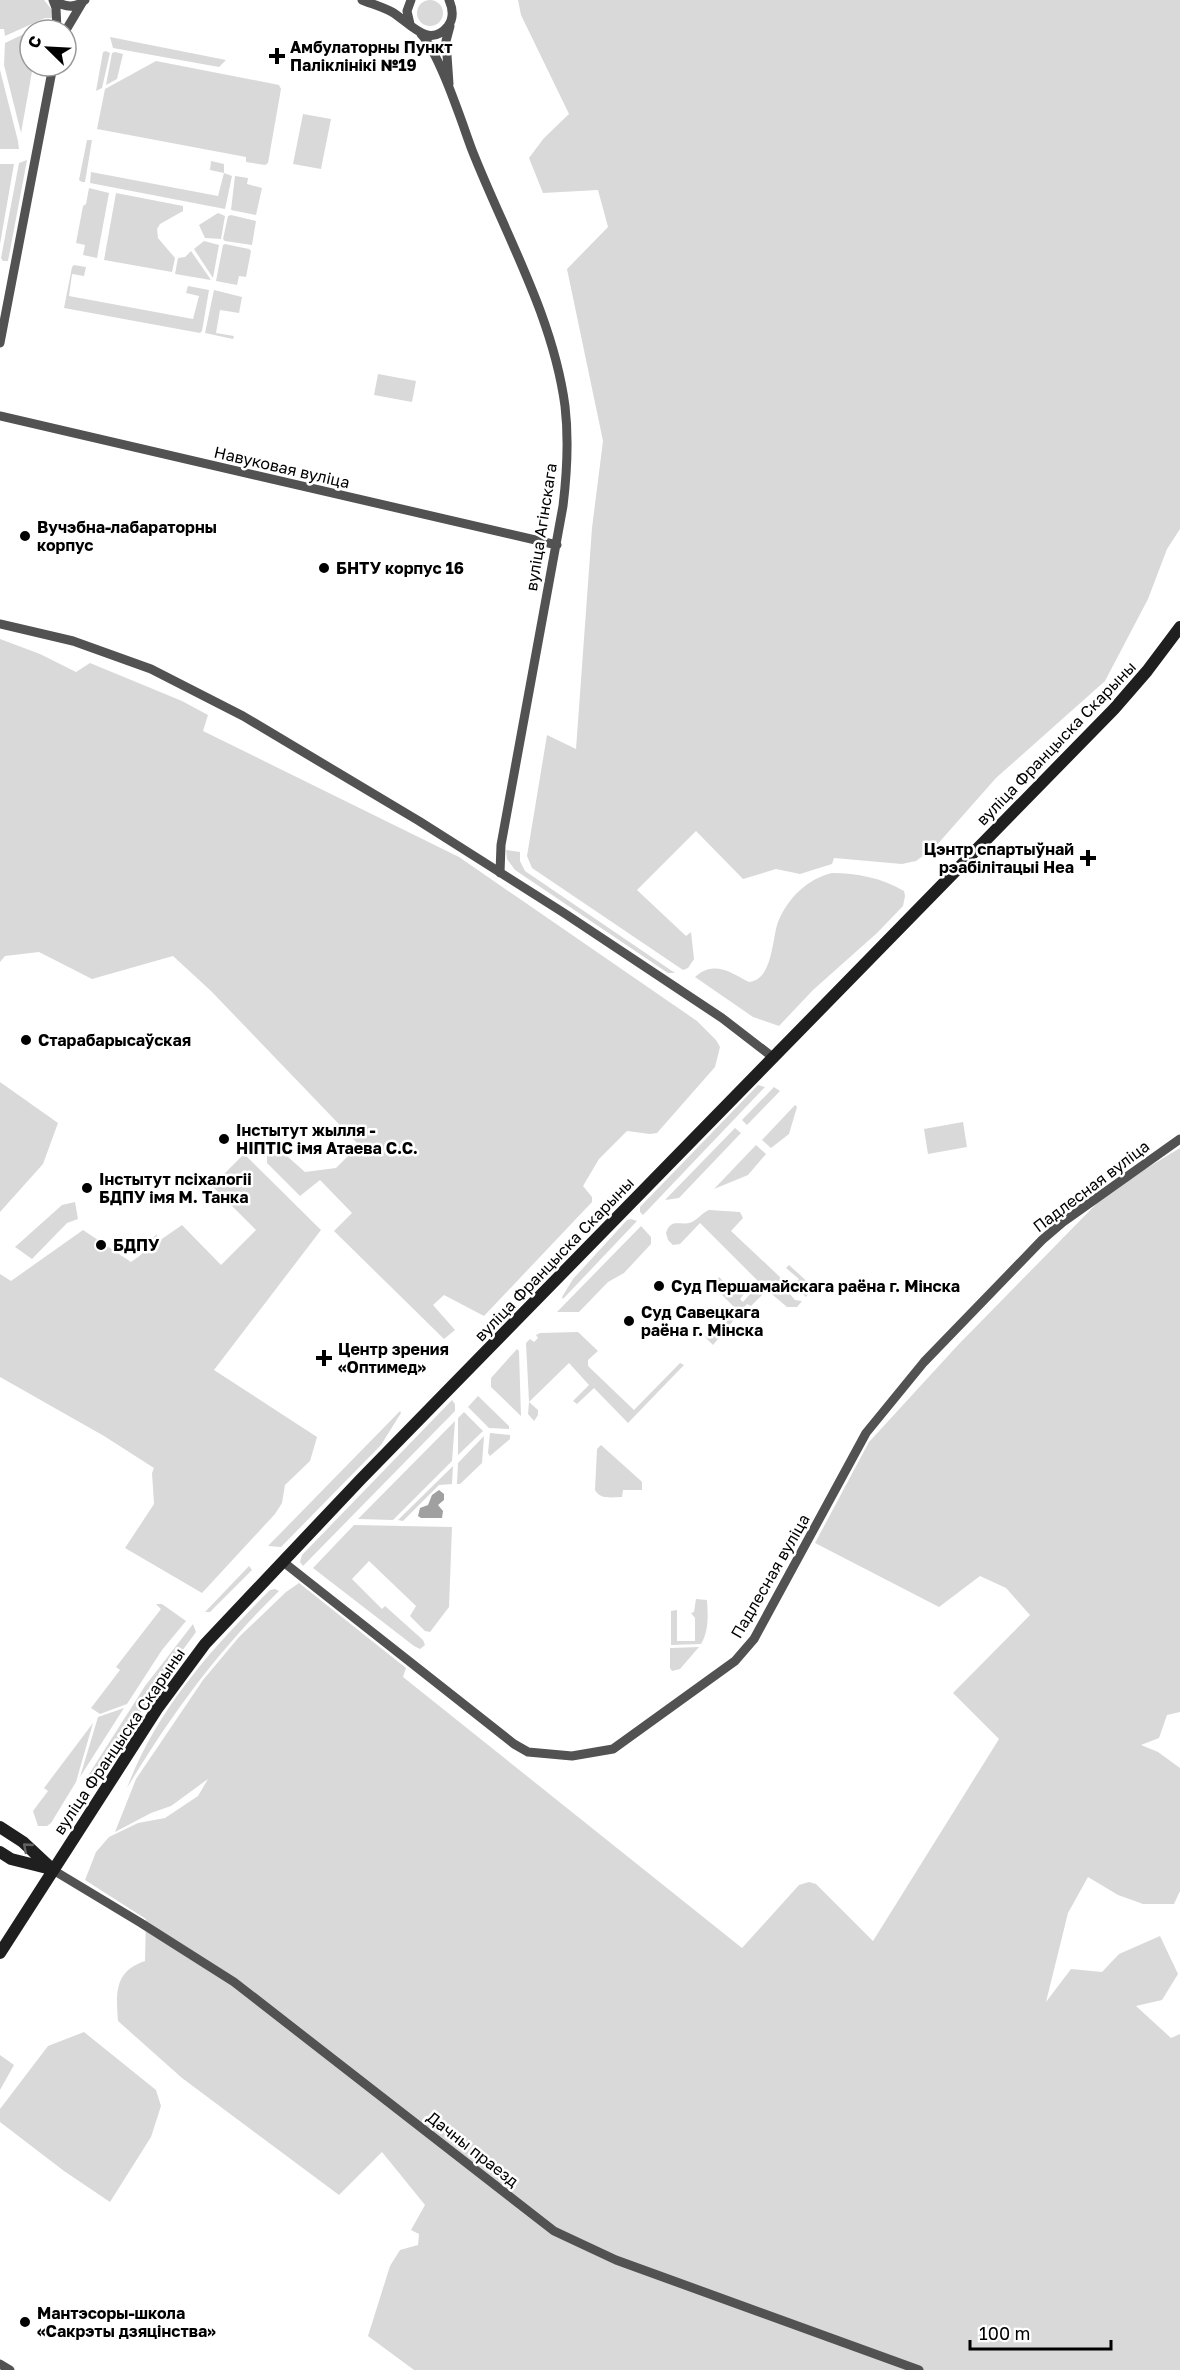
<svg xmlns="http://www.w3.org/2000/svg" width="1180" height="2370" viewBox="0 0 1180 2370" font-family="'Golos Text',sans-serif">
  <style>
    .green { fill: #d9d9d9 }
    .water { fill: #a0a0a0 }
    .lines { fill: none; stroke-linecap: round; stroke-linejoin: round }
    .minor { stroke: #525252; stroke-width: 9 }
    .secondary { stroke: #1f1f1f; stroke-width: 12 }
    .oneway { stroke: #626262 }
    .poi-dot { fill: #000; stroke: #fff; stroke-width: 2 }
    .labels { text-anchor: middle; stroke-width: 5; stroke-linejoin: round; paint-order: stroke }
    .poi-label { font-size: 16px; font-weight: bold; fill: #000; stroke: #fff; text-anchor: start }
    .street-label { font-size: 16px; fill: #000; stroke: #fff }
  </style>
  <rect width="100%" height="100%" fill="#fff"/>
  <path class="green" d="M417 13a13 13 0 1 1 26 0a13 13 0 1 1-26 0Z
    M0 0H44L52 10 53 18H45L5 36 4 29H0Z
    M518 0H1180V529L1167 549 1148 599 1105 681 996 778 935 847 916 861 902 864 834 858 832 864 800 874 776 869 743 879 696 831 637 890 686 936 691 932 694 959 688 968 683 970 532 868 527 856 547 735 576 749 592 528 603 441 567 269 608 227 598 190 543 193 529 158 544 138 569 114 521 15Z
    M30 31V66H33L21 133 4 65 5 43Z
    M110 37 226 60 219 67 113 48Z
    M106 51 110 53 102 88 96 91 103 52Z
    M115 52 123 54 117 79 106 85 112 53Z
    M156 61 279 85 281 89 268 163 265 165 246 162V157L97 129 105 89Z
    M0 70 18 141 19 149H0Z
    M303 114 331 119 321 169 293 164Z
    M87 140H92L85 182H82L79 180Z
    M27 160 8 261H3L1 258 19 163Z
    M211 161 224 164V173L232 176 225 209 90 183 91 172 218 196 224 173 210 170Z
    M0 164H14L0 244Z
    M235 176 248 178 247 184 262 188 256 215 231 210Z
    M89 188 109 193 97 258 83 255 85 245 76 243 83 206 86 204Z
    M116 193 183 206V211L160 224 157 229 158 238 175 258 172 272 104 260Z
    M218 213 225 216 221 239 205 238 199 225Z
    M231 215 256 221 252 245 225 241 223 239 228 216Z
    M204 241 219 245 213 278 194 249Z
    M225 244 249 249 251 251 246 277 239 276 237 285 216 281 223 245Z
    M191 251 211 280 175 274 178 258 185 257Z
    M74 265 86 267 84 276 72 274 69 296 193 319 199 296 186 293 188 286 209 290 202 331 200 333 64 308 72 267Z
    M214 290 242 297 239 313 220 310 216 333 234 336 233 339 205 333Z
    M378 374 416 381 412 402 374 395Z
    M0 639 40 654 76 672 90 663 182 701 208 715 203 731 459 857 697 1021 716 1040 720 1047 715 1067 657 1133 650 1134 627 1131 599 1159 583 1186 592 1197V1202L484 1316 444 1295 433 1305 455 1330 444 1339 334 1231 352 1213 320 1180 300 1196 267 1163V1151L279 1149 305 1172 336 1168 359 1145 211 991 173 956 92 979 39 952 5 956 0 962Z
    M506 850 520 852V861L525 871 675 973H668L659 967 515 870 507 859Z
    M832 873C857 873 882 878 904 891L905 896 903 906 877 933 813 990 779 1026 753 1017 695 977C714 960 730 972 749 982 773 980 772 938 778 922 788 898 807 879 832 873Z
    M0 1082 58 1123 43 1164 0 1212Z
    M758 1085 765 1087 643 1215 640 1212V1207Z
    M774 1087 780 1091 747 1125 742 1120Z
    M795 1105 797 1107 789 1134 771 1148 762 1140Z
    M963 1122 967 1147 928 1154 924 1129Z
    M735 1128 741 1133 679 1198 665 1200Z
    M756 1145 766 1154 748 1175 714 1189Z
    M1180 1148V1712L1167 1715 1159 1738 1141 1745 1158 1752 1180 1768V1891L1174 1904H1143L1118 1895 1088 1877 1068 1913 1046 2002 1071 1969 1102 1972 1119 1954 1160 1936 1178 1974 1162 2000 1136 2006 1171 2038 1180 2034V2370H414L368 2336 390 2266 400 2250 418 2245 419 2234 411 2230 425 2205 382 2152 339 2195 182 2078 118 2021C116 1994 114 1971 145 1961L146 1919 85 1880 96 1852 109 1837 138 1823 165 1818 198 1796 208 1779 171 1806 151 1813 115 1832 136 1779 203 1680 239 1637 286 1592 299 1583 406 1668 403 1677 742 1948 799 1885 809 1882 816 1884 873 1941 999 1739 953 1693 1030 1615 1006 1588 980 1576 939 1607 815 1543 869 1442 958 1345 1109 1191Z
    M244 1154 321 1230 214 1370 317 1437 310 1461 285 1485 282 1503 275 1514 202 1593 125 1548 154 1504 152 1473 154 1468 104 1436 0 1377V1274L11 1281 83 1230 131 1262 142 1254 140 1250 157 1234 156 1243 182 1225 221 1265 256 1230 212 1186Z
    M75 1202 78 1219 67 1223 32 1259 15 1247 62 1205Z
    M709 1210 740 1212 743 1218 731 1231 780 1277 779 1284 788 1291 799 1279 786 1268 789 1265 813 1287 806 1297 797 1288 790 1294 795 1300 802 1301 797 1307H787L767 1290 751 1306 747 1304 713 1345 705 1337 734 1307 711 1284 719 1277 735 1293 740 1288 745 1293 740 1299 743 1302 760 1283 700 1223 680 1244 673 1245 668 1240 666 1233C671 1217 681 1227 692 1222 698 1219 702 1213 709 1210Z
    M631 1219 637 1221 563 1299 562 1297 573 1279 627 1220Z
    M641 1226 651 1237V1244L624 1273 608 1282 579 1312H557Z
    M578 1332 598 1351 588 1360V1366L634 1410 680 1363 684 1365 628 1423 594 1388 577 1404 573 1401 589 1385 569 1363 529 1402 538 1410V1415L534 1421 528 1414 529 1402 526 1343 530 1339 534 1342 538 1338 536 1335 540 1333Z
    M517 1349 519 1351 521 1416 491 1387V1378Z
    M478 1396 509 1426V1429L489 1428 468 1407Z
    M452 1400 455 1404V1411L303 1566 300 1562 302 1555Z
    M400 1411 401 1413 381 1445 281 1547 268 1546Z
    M464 1412 483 1431 458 1455V1418Z
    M455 1421 452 1461 393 1520 358 1519Z
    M490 1433 510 1435V1439L490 1456 488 1453Z
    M484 1436 482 1463 460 1484H457L458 1463Z
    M601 1445 640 1480 642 1482V1490H623L622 1497C612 1497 600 1500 595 1490L597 1449Z
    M453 1466 452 1484 439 1485 403 1521 398 1520Z
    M354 1525 452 1527 449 1607 430 1632 425 1631 410 1616 416 1606 369 1561 352 1579 382 1609 385 1606 423 1640 425 1645 420 1649 414 1646 313 1568Z
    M249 1566 252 1570 210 1612H205Z
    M275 1589 279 1591C217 1652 172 1713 127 1788 156 1710 212 1648 270 1590Z
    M696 1599 707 1600C708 1615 709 1631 701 1644L671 1645V1611L677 1610V1641H695V1618L691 1613 694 1612Z
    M156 1604H162L186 1621 162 1650 127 1704 100 1714 91 1708 120 1670 116 1667 161 1609Z
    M193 1624 196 1632 171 1666 120 1746 109 1762 86 1786 84 1782 145 1686Z
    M699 1647 680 1669 672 1671 670 1668V1648Z
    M124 1708 80 1777 98 1717Z
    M93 1723 76 1782 51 1823 47 1826H38L33 1811 48 1791 44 1788Z
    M84 2032 156 2090 161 2106 151 2137 110 2202 64 2171 0 2122V2109L48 2046Z
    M0 2055 14 2065 0 2090Z"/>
  <path class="water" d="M439 1490 444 1494V1500L438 1505 443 1511 442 1518H421L418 1516 420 1508 428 1505 432 1495Z"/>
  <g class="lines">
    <path class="minor" d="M53 0 56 8 57 30
      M54 0C64 7 75 9 85 0
      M362 0C372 4 383 7 392 12 409 22 429 50 448 26 454 18 453 9 449 0
      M410 24 407 11 411 0
      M66 30 82 3
      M421 34C439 52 462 123 472 150 505 234 553 316 565 406 569 440 567 473 563 506L501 845 500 873
      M449 84 446 41 450 26
      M0 343 53 66
      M0 416 557 545
      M0 624 73 641 151 669 243 716 419 821 564 913 722 1018 774 1058
      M282 1561 514 1744 528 1752 572 1756 613 1749 735 1661 754 1639 866 1433 924 1362 1042 1240 1063 1222 1180 1139
      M53 1870 141 1923 234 1982 554 2231 616 2260 919 2370
      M0 2364 10 2370"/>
    <path class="secondary" d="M0 1827 23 1842 53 1870
      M0 1852 11 1859 51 1869
      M0 1953 157 1709 205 1644 361 1479 1114 709 1147 671 1180 627"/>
  </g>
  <defs><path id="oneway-chevron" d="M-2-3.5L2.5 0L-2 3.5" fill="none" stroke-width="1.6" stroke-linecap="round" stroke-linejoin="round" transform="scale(1.5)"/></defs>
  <use class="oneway" href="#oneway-chevron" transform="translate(27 1847) rotate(-139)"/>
  <g class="poi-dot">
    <path d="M274 47h6v6h6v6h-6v6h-6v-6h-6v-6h6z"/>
    <circle cx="25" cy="536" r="6"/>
    <circle cx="324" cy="568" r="6"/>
    <path d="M1085 849h6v6h6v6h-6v6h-6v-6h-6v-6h6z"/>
    <circle cx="26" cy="1040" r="6"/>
    <circle cx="224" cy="1139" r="6"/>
    <circle cx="87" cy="1188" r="6"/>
    <circle cx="101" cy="1245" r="6"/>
    <circle cx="659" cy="1286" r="6"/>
    <circle cx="629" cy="1321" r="6"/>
    <path d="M321 1349h6v6h6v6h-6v6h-6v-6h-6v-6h6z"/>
    <circle cx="25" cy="2322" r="6"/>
  </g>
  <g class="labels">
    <g class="poi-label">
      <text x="290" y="53">Амбулаторны Пункт<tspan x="290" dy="18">Паліклінікі №19</tspan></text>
      <text x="37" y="533">Вучэбна-лабараторны<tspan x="37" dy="18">корпус</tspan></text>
      <text x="336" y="574">БНТУ корпус 16</text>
      <text x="1074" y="855" text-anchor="end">Цэнтр спартыўнай<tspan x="1074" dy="18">рэабілітацыі Неа</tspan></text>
      <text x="38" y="1046">Старабарысаўская</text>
      <text x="236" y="1136">Інстытут жылля -<tspan x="236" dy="18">НІПТІС імя Атаева С.С.</tspan></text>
      <text x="99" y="1185">Інстытут псіхалогіі<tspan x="99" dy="18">БДПУ імя М. Танка</tspan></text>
      <text x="113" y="1251">БДПУ</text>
      <text x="671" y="1292">Суд Першамайскага раёна г. Мінска</text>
      <text x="641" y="1318">Суд Савецкага<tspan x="641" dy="18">раёна г. Мінска</tspan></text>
      <text x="338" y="1355">Центр зрения<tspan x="338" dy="18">«Оптимед»</tspan></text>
      <text x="37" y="2319">Мантэсоры-школа<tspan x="37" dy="18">«Сакрэты дзяцінства»</tspan></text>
    </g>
    <g class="street-label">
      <text transform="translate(282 467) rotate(13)" y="6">Навуковая вуліца</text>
      <text transform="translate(541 527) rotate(-81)" y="6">вуліца Агінскага</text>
      <text transform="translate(1056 743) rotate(-46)" y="6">вуліца Францыска Скарыны</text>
      <text transform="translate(1091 1186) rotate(-37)" y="6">Падлесная вуліца</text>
      <text transform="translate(554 1259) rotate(-46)" y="6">вуліца Францыска Скарыны</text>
      <text transform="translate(770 1576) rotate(-60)" y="6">Падлесная вуліца</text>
      <text transform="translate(119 1741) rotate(-56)" y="6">вуліца Францыска Скарыны</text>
      <text transform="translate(473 2149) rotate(38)" y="6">Дачны праезд</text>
    </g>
  </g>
  <g transform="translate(48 48) rotate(294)"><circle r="28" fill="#ffffff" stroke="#999999" stroke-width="1.5"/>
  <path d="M0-4.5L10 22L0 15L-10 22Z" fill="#000000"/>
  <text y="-9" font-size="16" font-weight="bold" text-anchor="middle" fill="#000000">С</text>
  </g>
  <path d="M970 2340v9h141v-9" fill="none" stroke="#000000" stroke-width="3"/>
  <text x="979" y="2340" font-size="18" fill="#000000" stroke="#ffffff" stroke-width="4.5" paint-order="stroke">100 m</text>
</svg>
